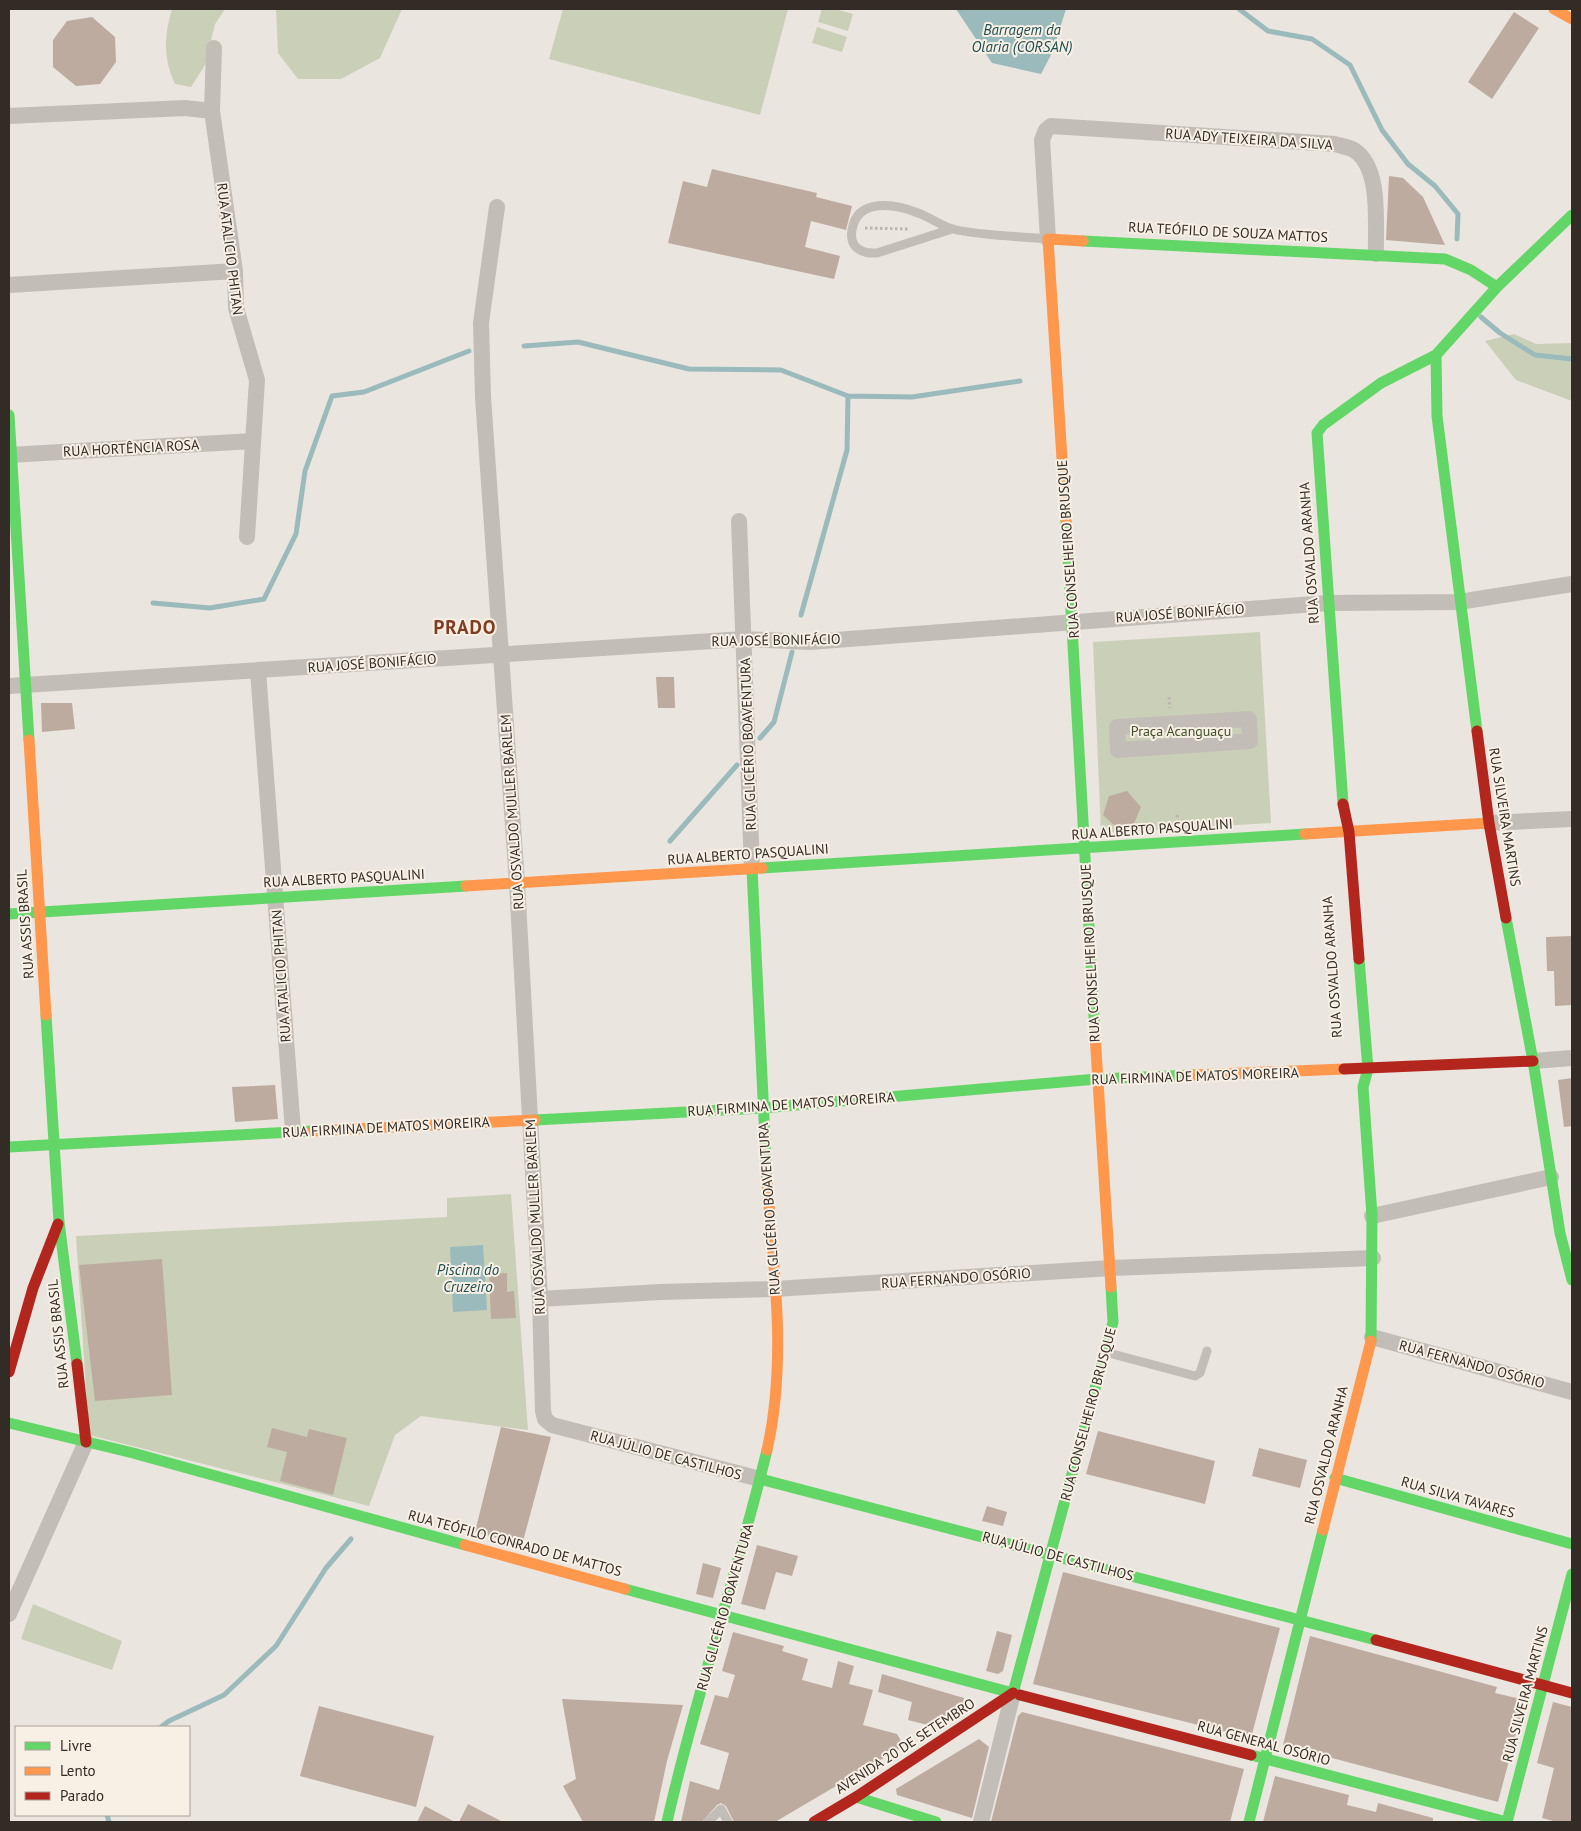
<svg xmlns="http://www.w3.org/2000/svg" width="1581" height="1831" viewBox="0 0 1581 1831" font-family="'PT Sans',sans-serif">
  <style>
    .green { fill: #cad0b8 }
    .water { fill: #9ababc }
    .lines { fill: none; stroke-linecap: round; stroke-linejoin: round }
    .stream { stroke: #9ababc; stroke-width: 5 }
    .building { fill: #beaba0 }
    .path { stroke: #bcb6b0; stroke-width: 3; stroke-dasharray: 2.5 2.5; stroke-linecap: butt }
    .lane { stroke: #c3bdb7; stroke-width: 9 }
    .street { stroke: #c3bdb7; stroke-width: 16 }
    .fast { stroke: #63d668; stroke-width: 11 }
    .slow { stroke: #ff974d; stroke-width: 11 }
    .jam { stroke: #b3261e; stroke-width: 11 }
    .labels { text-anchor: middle; stroke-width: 4; stroke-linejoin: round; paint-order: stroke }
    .street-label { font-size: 14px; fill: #332b26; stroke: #f8f0e4 }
    .park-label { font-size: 14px; fill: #40512a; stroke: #f8f0e4 }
    .water-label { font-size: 15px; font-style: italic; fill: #1c4d54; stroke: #f8f0e4 }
    .district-label { font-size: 19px; font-weight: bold; letter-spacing: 1px; fill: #813d21; stroke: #f8f0e4 }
  </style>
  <rect width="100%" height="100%" fill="#eae5de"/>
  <path class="green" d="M172 9H225L215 24 205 65 191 87 175 84C163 59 164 35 172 9Z
    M276 9H402L380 58 341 79H298L278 53Z
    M563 9H788L760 115 549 59Z
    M822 9H835L853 14 848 31 818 22Z
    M817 27 847 37 842 52 812 43Z
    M1514 334 1536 344 1572 343V401L1516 380 1485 341Z
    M1260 632 1271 823 1101 833 1093 642Z
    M511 1194 528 1430 421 1416 395 1435 369 1506 89 1435 76 1236 447 1217V1198Z
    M33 1604 122 1641 112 1670 21 1639Z"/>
  <path class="water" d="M956 9H1066L1053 51 1041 74 992 63Z
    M483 1245 487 1310 453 1312 450 1247Z"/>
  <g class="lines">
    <path class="stream" d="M1239 9 1268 31 1312 39 1350 65 1382 130 1408 164 1435 186 1458 214 1457 239
      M1481 317 1500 333 1535 355 1572 359
      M524 346 578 342 689 369 781 370 848 396 912 397 1020 381
      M153 603 210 608 264 599 296 534 305 471 332 396 364 392 469 351
      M801 615 847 450 848 396
      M760 738 774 722 792 652
      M670 841 737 765
      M161 1727 169 1721 224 1695 276 1646 326 1568 351 1539
      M107 1815 109 1822"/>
  </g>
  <path class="building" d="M1514 12 1539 28 1492 99 1468 82Z
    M92 17 115 37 116 62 100 84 76 86 53 67V40L67 21Z
    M712 169 817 193 816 197 852 206 846 230 811 221 805 247 840 256 834 279 668 243 683 181 707 187Z
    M1389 176 1403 178 1423 197 1445 245 1386 240Z
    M656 677H674L675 708H658Z
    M41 703H72L75 729 42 732Z
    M1127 791 1141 807 1133 826 1119 830 1103 815 1109 796Z
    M1572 936V1005L1555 1006 1554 971H1547L1546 937Z
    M1572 1078V1126L1564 1127 1558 1080Z
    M275 1085 278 1119 235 1122 232 1087Z
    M162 1259 172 1395 95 1401 79 1265Z
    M507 1273V1292L514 1291 516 1318 491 1319 489 1274Z
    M501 1427 551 1437 522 1545 475 1532Z
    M272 1428 307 1437 309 1429 347 1438 333 1495 280 1481 287 1452 267 1447Z
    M1098 1431 1215 1461 1205 1504 1086 1474Z
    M1259 1448 1307 1460 1300 1488 1252 1476Z
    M987 1506 1007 1512 1003 1526 982 1521Z
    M757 1545 798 1556 792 1576 776 1572 765 1610 741 1604Z
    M703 1563 721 1568 713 1598 696 1594Z
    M1063 1572 1280 1628 1251 1738 1033 1684Z
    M997 1631 1012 1635 1003 1671 998 1674 986 1671Z
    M733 1632 784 1646 782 1651 808 1659 802 1680 832 1688 838 1661 854 1666 849 1684 873 1690 863 1725 897 1734 904 1746 775 1822H734L726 1806 721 1803 717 1805 702 1822H681L690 1781 719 1790 729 1753 700 1744 715 1695 728 1698 735 1675 722 1671Z
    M1310 1636 1497 1687 1495 1693 1525 1700 1498 1802 1283 1745Z
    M882 1674 964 1698 962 1709 932 1726 908 1720 912 1702 878 1692Z
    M562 1699 683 1705 667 1761 654 1822H583L563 1786 576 1779Z
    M1553 1702 1572 1707V1822H1557L1542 1818 1554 1768 1537 1763Z
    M319 1706 434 1736 416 1807 300 1776Z
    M1022 1712 1244 1769 1230 1822H991L1018 1716Z
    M979 1739 989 1747 972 1818 897 1795 896 1789Z
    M1275 1776 1349 1795 1347 1805 1376 1812 1378 1803 1433 1818V1822H1263Z
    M468 1804 503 1822H459Z
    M425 1806 455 1822H417Z"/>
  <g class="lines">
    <path class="path" d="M865 228 909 229
      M1169 697 1170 708
      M1177 815 1178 823"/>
    <path class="lane" d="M952 229 877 253C862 254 849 248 852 230 857 197 896 204 918 213 930 217 941 226 953 229 979 236 1020 236 1048 239
      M1105 1352 1195 1376 1200 1373 1207 1351
      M708 1822 721 1809 728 1822"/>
    <path class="street" d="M214 48 212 111 235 271 236 308 257 380 247 537
      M9 116 185 108 212 111
      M497 207 481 323 483 397 517 883 540 1299 543 1411 545 1419 552 1425 760 1479
      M1048 239 1042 140 1046 130 1051 126 1335 144C1341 146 1349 147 1354 150 1382 168 1375 225 1376 254
      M9 285 235 271
      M9 455 253 441
      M739 521 752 869
      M258 671 293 1131
      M9 686 744 639 809 642 1328 603 1459 602 1572 584
      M1249 719 1250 741 1118 750 1117 727Z
      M1489 823 1572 819
      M1533 1061 1572 1058
      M1372 1216 1551 1177
      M540 1299 660 1292 775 1289 1111 1268 1373 1258
      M1372 1337 1572 1392
      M9 1614 86 1442
      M981 1822 1013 1693"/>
    <path class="fast" d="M1083 241 1445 259 1471 270 1497 287
      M1436 355 1437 416 1477 731
      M9 415 29 740
      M1066 521 1095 1034
      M1343 804 1317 433 1323 425 1381 383 1436 355 1497 287 1572 215
      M762 868 1305 834
      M752 869 767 1181
      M9 914 466 886
      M1506 918 1533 1061 1560 1233 1572 1280
      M1359 959 1368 1069 1363 1087 1372 1216 1371 1341
      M46 1015 59 1222 77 1364
      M535 1120 762 1108 1097 1079 1193 1075
      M9 1147 313 1131
      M9 1423 133 1453 465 1545
      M1335 1478 1572 1544
      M760 1479 1376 1640
      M625 1589 1020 1695
      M1013 1693 1113 1322 1111 1287
      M1251 1755 1507 1822
      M856 1797 936 1822
      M667 1822C695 1697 737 1575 767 1450
      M1249 1822 1323 1530
      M1507 1822 1572 1574"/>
    <path class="slow" d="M1554 9 1572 19
      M1066 521 1048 239 1083 241
      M29 740 46 1015
      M1305 834 1489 823
      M466 886 762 868
      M1095 1034 1111 1287
      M1193 1075 1344 1069
      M313 1131 535 1120
      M767 1450C787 1363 774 1269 767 1181
      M1323 1530 1371 1341
      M465 1545 625 1589"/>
    <path class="jam" d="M1477 731 1489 823 1506 918
      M1343 804 1349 832 1359 959
      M1344 1069 1533 1061
      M77 1364 86 1442
      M9 1372 33 1288 58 1224
      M1376 1640 1572 1693
      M1020 1695 1251 1755
      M814 1822 856 1797 1013 1693"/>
  </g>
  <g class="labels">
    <g class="street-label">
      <text transform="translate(1249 139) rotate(4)" y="5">RUA ADY TEIXEIRA DA SILVA</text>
      <text transform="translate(1228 232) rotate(3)" y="5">RUA TEÓFILO DE SOUZA MATTOS</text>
      <text transform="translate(230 249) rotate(83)" y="5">RUA ATALICIO PHITAN</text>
      <text transform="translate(131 448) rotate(-3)" y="5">RUA HORTÊNCIA ROSA</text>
      <text transform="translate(1068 549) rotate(-94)" y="5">RUA CONSELHEIRO BRUSQUE</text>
      <text transform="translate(1309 553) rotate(-94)" y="5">RUA OSVALDO ARANHA</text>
      <text transform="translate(1180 613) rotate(-4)" y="5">RUA JOSÉ BONIFÁCIO</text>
      <text transform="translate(776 640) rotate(-1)" y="5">RUA JOSÉ BONIFÁCIO</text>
      <text transform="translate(372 663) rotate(-4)" y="5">RUA JOSÉ BONIFÁCIO</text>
      <text transform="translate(748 744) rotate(-92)" y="5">RUA GLICÉRIO BOAVENTURA</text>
      <text transform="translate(512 812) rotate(-94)" y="5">RUA OSVALDO MULLER BARLEM</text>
      <text transform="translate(1505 817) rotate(81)" y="5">RUA SILVEIRA MARTINS</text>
      <text transform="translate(1152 829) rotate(-4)" y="5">RUA ALBERTO PASQUALINI</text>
      <text transform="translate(748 854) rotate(-4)" y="5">RUA ALBERTO PASQUALINI</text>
      <text transform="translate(344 878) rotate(-3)" y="5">RUA ALBERTO PASQUALINI</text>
      <text transform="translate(25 924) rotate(-94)" y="5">RUA ASSIS BRASIL</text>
      <text transform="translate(1090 953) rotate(-93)" y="5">RUA CONSELHEIRO BRUSQUE</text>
      <text transform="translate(1332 967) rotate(-94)" y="5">RUA OSVALDO ARANHA</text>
      <text transform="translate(281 976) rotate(-94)" y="5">RUA ATALICIO PHITAN</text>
      <text transform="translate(1195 1076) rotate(-2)" y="5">RUA FIRMINA DE MATOS MOREIRA</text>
      <text transform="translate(791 1104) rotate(-4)" y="5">RUA FIRMINA DE MATOS MOREIRA</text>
      <text transform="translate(386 1127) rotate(-3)" y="5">RUA FIRMINA DE MATOS MOREIRA</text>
      <text transform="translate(769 1209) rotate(-94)" y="5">RUA GLICÉRIO BOAVENTURA</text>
      <text transform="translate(535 1217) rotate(-93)" y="5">RUA OSVALDO MULLER BARLEM</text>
      <text transform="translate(956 1278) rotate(-4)" y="5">RUA FERNANDO OSÓRIO</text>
      <text transform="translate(58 1334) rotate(-96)" y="5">RUA ASSIS BRASIL</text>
      <text transform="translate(1472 1364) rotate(15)" y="5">RUA FERNANDO OSÓRIO</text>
      <text transform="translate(1088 1414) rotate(-75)" y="5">RUA CONSELHEIRO BRUSQUE</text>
      <text transform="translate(666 1455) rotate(15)" y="5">RUA JÚLIO DE CASTILHOS</text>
      <text transform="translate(1326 1455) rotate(-76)" y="5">RUA OSVALDO ARANHA</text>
      <text transform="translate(1458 1497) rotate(16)" y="5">RUA SILVA TAVARES</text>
      <text transform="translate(515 1543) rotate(15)" y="5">RUA TEÓFILO CONRADO DE MATTOS</text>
      <text transform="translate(1058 1556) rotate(15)" y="5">RUA JÚLIO DE CASTILHOS</text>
      <text transform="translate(725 1607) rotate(-74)" y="5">RUA GLICÉRIO BOAVENTURA</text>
      <text transform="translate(1525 1694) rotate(-75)" y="5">RUA SILVEIRA MARTINS</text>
      <text transform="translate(1264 1743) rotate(15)" y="5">RUA GENERAL OSÓRIO</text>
      <text transform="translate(905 1746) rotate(-33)" y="5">AVENIDA 20 DE SETEMBRO</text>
    </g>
    <g class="park-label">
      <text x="1181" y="736">Praça Acanguaçu</text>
    </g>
    <g class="water-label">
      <text x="1022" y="35">Barragem da<tspan x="1022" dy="17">Olaria (CORSAN)</tspan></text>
      <text x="468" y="1275">Piscina do<tspan x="468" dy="17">Cruzeiro</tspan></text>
    </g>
    <g class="district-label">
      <text x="465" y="634">PRADO</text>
    </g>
  </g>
  <rect width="1581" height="1831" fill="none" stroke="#332b26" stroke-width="20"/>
  <rect x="15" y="1726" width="175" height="90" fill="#f8f0e4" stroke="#a9a198"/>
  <rect x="25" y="1742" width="25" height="8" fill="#63d668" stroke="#a9a198"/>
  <text x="60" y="1751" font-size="15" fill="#332b26">Livre</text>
  <rect x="25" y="1767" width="25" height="8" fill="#ff974d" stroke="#a9a198"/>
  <text x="60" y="1776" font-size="15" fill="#332b26">Lento</text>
  <rect x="25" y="1792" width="25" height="8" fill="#b3261e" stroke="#a9a198"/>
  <text x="60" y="1801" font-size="15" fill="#332b26">Parado</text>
</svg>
